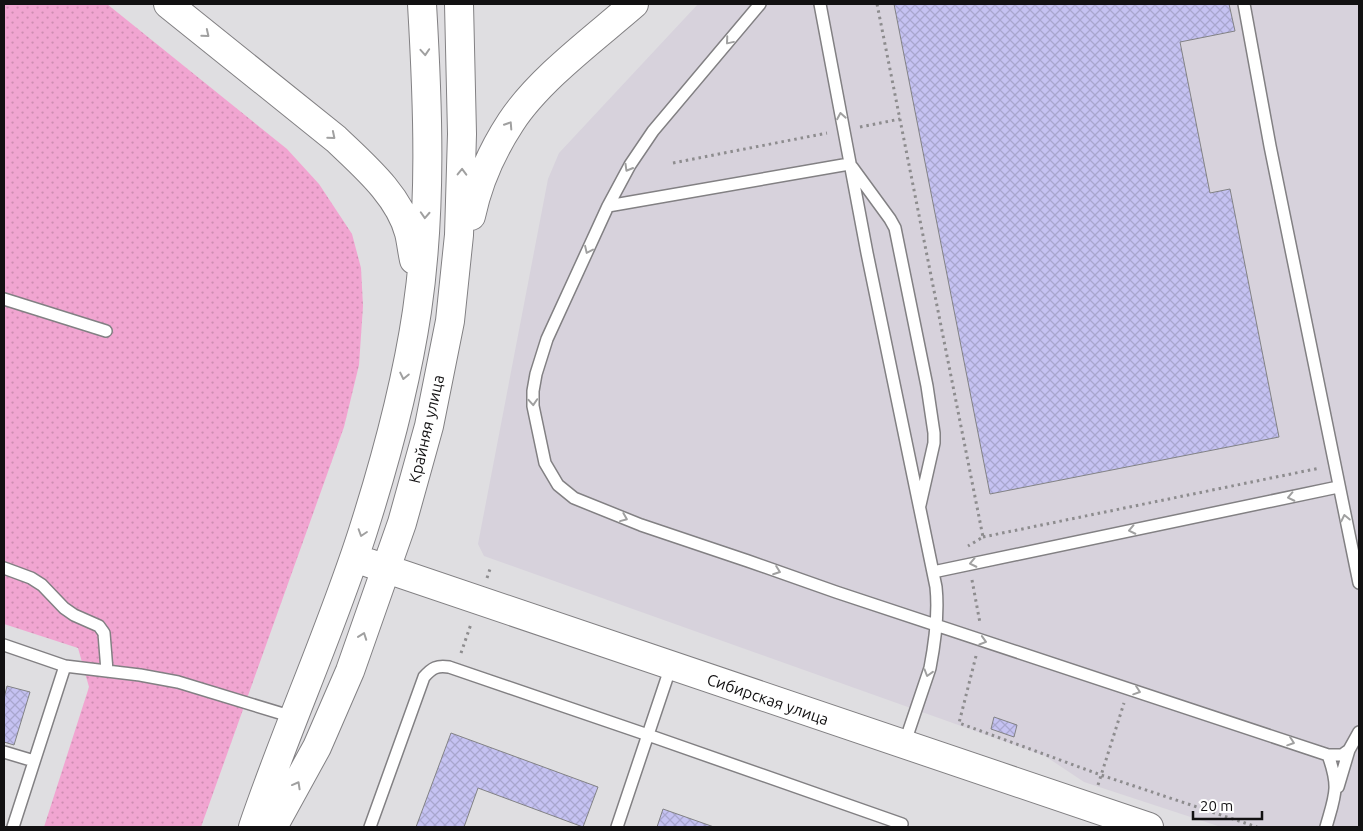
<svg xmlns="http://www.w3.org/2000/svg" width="1363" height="831" viewBox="0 0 1363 831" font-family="Ubuntu,sans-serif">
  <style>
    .built { fill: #d7d2dc }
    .grass { fill: url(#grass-dots) }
    .building { fill: url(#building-cross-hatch); stroke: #828285 }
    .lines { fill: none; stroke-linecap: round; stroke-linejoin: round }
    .lane-casing { stroke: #828083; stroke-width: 14 }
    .secondary-casing { stroke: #828083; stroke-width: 30 }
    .path { stroke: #8d8c8e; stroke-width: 3; stroke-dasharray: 2.5 4; stroke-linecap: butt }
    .lane { stroke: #fff; stroke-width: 11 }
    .secondary { stroke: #fff; stroke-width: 28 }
    .oneway { stroke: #a0a0a0 }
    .labels { text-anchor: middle; stroke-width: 4; stroke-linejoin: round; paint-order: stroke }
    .street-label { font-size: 16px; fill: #121112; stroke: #fff }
  </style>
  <defs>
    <pattern id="grass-dots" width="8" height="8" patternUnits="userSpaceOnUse" patternTransform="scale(1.25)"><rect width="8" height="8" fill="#f1a5d1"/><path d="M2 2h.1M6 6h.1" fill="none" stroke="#ce8db2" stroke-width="1.8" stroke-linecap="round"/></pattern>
    <pattern id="building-cross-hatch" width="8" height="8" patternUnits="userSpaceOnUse" patternTransform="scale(1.25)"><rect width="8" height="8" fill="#c5c2f2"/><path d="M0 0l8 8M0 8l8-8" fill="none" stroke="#a8a6ce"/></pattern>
  </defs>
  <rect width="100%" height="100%" fill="#dfdee1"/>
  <path class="built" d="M698 4H1359V827H1221L1084 782 1045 756 484 556 478 544 548 179 559 153Z"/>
  <path class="grass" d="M4 4H107L287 149 319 184 352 234 361 268 363 306 359 365 344 427 201 827H44L89 687 78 648 4 624Z"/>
  <path class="building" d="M894 4H1229L1235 31 1180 42 1210 193 1230 189 1279 437 990 494Z
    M7 686 30 692 14 745 4 742V698Z
    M994 717 1017 725 1014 737 991 729Z
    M451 733 598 787 583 827 478 788 464 827H416Z
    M663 809 714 827H657Z"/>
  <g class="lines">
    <defs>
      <path id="lane" d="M760 4 653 131 630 165 608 206 547 339 536 374 533 391V406L545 463 558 485 574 498 641 525 748 561 836 592 1328 755H1342L1349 750
        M820 4 867 253 936 587C939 615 935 642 930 668L904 745
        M1244 4 1270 146 1359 583
        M852 167 890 219 895 228 927 386 934 433V443L920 505
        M608 206 849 164
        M4 299 106 331
        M4 568 31 578 42 585 64 608 74 615 99 626 104 633 107 671
        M933 572 1338 487
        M4 645 65 666
        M4 752 34 761
        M1338 787 1349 750 1359 732
        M13 827 65 666 140 675 178 682 293 717
        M370 827 424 677C432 668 437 665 449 667L648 735 902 824
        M617 827 671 666
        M1326 827C1335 795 1340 788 1328 755"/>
      <path id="secondary" d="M168 4 336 139C363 165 399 195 409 233 411 241 412 251 414 260
        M471 216C478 183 492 151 511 122 539 79 595 38 634 4
        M369 563 1149 827
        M253 827C287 727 331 631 363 531 386 459 406 385 417 311 432 209 428 106 422 4
        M273 827 317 747 350 671 402 523 429 426 450 321 459 235 462 134 459 4"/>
    </defs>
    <use href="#lane" class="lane-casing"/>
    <use href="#secondary" class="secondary-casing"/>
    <path class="path" d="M877 4 983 537 968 546
      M860 127 900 119
      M673 163 827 133
      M983 537 1320 468
      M487 578 490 569
      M972 580 980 623
      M461 653 471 624
      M976 656 959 723 1101 775 1257 827
      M1098 785 1124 703"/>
    <use href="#lane" class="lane"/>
    <use href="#secondary" class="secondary"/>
  </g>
  <defs><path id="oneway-chevron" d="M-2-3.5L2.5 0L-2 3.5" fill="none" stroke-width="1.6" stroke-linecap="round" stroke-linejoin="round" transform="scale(1.25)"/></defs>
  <g class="oneway">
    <use href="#oneway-chevron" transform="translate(206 34) rotate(39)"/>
    <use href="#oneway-chevron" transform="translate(729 41) rotate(130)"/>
    <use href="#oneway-chevron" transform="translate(425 52) rotate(86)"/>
    <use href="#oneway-chevron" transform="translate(841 116) rotate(-100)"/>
    <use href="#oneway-chevron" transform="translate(509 125) rotate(-57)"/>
    <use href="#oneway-chevron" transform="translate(332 136) rotate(40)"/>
    <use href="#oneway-chevron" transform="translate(628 168) rotate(120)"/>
    <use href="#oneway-chevron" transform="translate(462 172) rotate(-89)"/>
    <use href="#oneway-chevron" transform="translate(425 215) rotate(93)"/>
    <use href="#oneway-chevron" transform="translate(588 250) rotate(115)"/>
    <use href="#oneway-chevron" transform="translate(404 376) rotate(102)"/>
    <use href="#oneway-chevron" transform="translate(533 402) rotate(86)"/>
    <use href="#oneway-chevron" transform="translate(1291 497) rotate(168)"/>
    <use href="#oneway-chevron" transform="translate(624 518) rotate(22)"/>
    <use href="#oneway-chevron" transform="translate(1345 518) rotate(-102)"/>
    <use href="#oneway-chevron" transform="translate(1132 530) rotate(168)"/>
    <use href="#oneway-chevron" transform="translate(362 533) rotate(108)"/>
    <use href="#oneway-chevron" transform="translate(973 563) rotate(168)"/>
    <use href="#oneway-chevron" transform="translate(777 571) rotate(20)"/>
    <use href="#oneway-chevron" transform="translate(363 636) rotate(-70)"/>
    <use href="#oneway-chevron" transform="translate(983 641) rotate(17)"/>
    <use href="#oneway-chevron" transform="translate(928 673) rotate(107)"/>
    <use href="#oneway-chevron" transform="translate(1137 691) rotate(19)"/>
    <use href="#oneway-chevron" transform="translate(1291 742) rotate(19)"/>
    <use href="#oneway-chevron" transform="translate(297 785) rotate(-61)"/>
  </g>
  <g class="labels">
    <g class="street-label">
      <text transform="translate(426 429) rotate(-77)" y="6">Крайняя улица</text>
      <text transform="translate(768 699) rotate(19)" y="6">Сибирская улица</text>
    </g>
  </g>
  <rect width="1363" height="831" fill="none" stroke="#121112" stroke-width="10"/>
  <path d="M1193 811v8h69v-8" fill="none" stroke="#121112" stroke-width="2.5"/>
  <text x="1200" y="811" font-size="15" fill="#121112" stroke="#ffffff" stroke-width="4" paint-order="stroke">20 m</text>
</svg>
